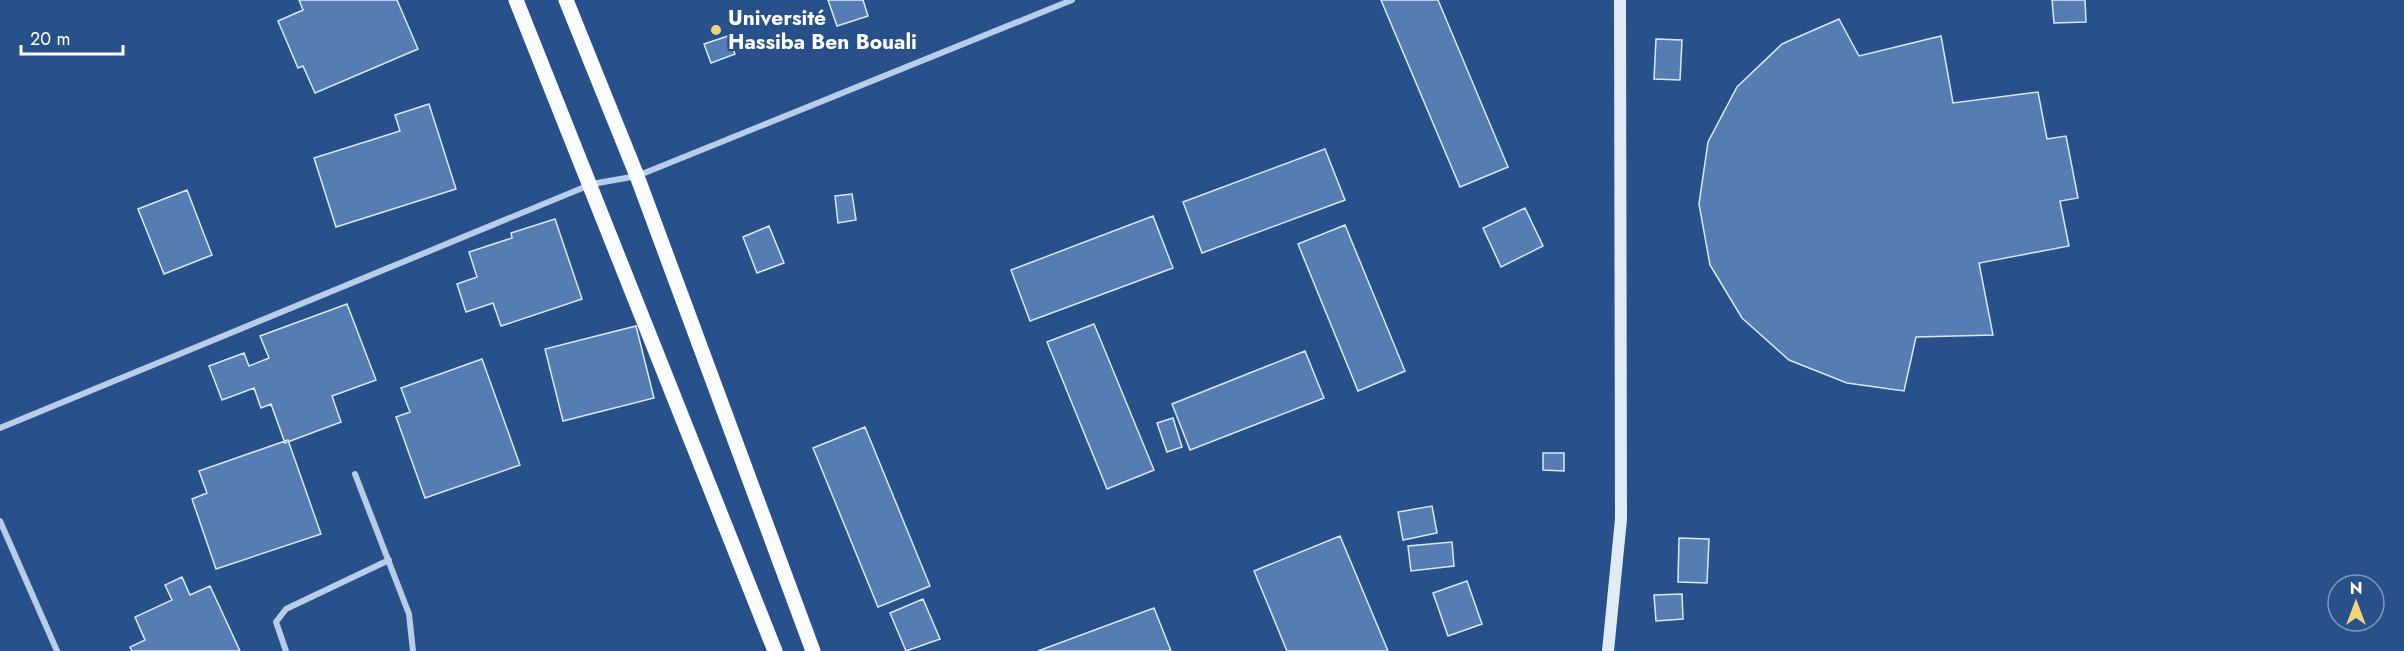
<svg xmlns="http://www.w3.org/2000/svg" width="2404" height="651" viewBox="0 0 2404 651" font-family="Jost,sans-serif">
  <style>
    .building { fill: #557db3; stroke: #dbe7f7; stroke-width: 1.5 }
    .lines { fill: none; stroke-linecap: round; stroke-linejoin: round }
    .minor { stroke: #b7cdea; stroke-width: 6 }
    .secondary { stroke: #e1ebf8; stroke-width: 12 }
    .primary { stroke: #fafbfe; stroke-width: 15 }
    .poi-dot { fill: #f1d27d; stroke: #28518b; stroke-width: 2 }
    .labels { text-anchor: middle; stroke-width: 4.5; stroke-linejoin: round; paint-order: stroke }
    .poi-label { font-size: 21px; font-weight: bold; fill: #fff; stroke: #28518b; text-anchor: start }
  </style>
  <rect width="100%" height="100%" fill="#28518b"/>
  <path class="building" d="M299 0H397L418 49 315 93 303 66 298 68 278 21 303 10Z
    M828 0H863L868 16 837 26Z
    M1381 0H1438L1508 167 1460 187Z
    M2052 0H2085L2086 22 2054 23Z
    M1839 19 1859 56 1941 36 1953 103 2038 92 2047 139 2066 136 2078 198 2060 201 2069 246 1979 263 1993 335 1916 337 1904 391 1847 383 1789 360 1742 318 1710 265 1699 204 1708 142 1737 87 1782 44Z
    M728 36 735 54 711 63 704 44Z
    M1656 39 1682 40 1680 80 1654 79Z
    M429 104 456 189 336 227 314 158 400 131 395 115Z
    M1325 149 1345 200 1202 253 1183 202Z
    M187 190 212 255 164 274 138 209Z
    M852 194 856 220 838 223 835 196Z
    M1525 208 1543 246 1501 267 1483 228Z
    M1153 216 1173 268 1030 321 1011 270Z
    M555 219 582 299 501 326 493 303 466 312 457 284 477 277 469 252 512 238 511 233Z
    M1345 225 1405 371 1358 391 1298 244Z
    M769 226 784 263 757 273 743 237Z
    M347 304 376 380 332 396 341 422 285 443 271 404 261 408 254 388 222 400 209 366 244 353 249 366 269 358 260 336Z
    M1094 324 1154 470 1107 489 1047 342Z
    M636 326 654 398 563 421 545 349Z
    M1305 351 1324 398 1190 450 1172 404Z
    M482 359 520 465 425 498 396 417 410 412 401 388Z
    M1173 418 1182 447 1167 452 1157 423Z
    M865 427 930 586 878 607 813 448Z
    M288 440 321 534 216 569 192 499 207 493 199 471Z
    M1543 453H1564V471L1543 470Z
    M1432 506 1437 533 1403 540 1398 512Z
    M1340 536 1388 651H1287L1254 571Z
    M1679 538 1709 539 1707 583 1678 582Z
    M1452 542 1454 566 1411 571 1408 546Z
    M182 577 190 595 210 586 240 651H132L130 647 145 640 135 617 172 600 165 585Z
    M1467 581 1482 624 1448 636 1433 593Z
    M1682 594 1683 619 1656 621 1654 595Z
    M923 599 940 639 906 651 890 613Z
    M1154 608 1171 651H1038Z"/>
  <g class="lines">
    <path class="minor" d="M0 428 592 184 637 176 1072 0
      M355 474 409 614 413 651
      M0 521 57 651
      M286 651 276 622 286 609 389 560"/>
    <path class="secondary" d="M1608 651 1621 519 1620 0"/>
    <path class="primary" d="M516 0 775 651
      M566 0 637 176 813 651"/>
  </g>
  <circle class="poi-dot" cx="716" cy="30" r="6"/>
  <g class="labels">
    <g class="poi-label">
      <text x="728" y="25">Université<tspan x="728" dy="24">Hassiba Ben Bouali</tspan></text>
    </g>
  </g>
  <g transform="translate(2356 603)"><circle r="28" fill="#28518b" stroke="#7e97b9" stroke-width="1.5"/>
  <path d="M0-4.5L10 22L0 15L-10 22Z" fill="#f1d27d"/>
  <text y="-9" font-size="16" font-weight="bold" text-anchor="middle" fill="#ffffff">N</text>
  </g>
  <path d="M21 45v9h102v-9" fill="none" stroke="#ffffff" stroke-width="3"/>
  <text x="30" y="45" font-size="18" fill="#ffffff" stroke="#28518b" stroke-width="4.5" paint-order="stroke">20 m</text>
</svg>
